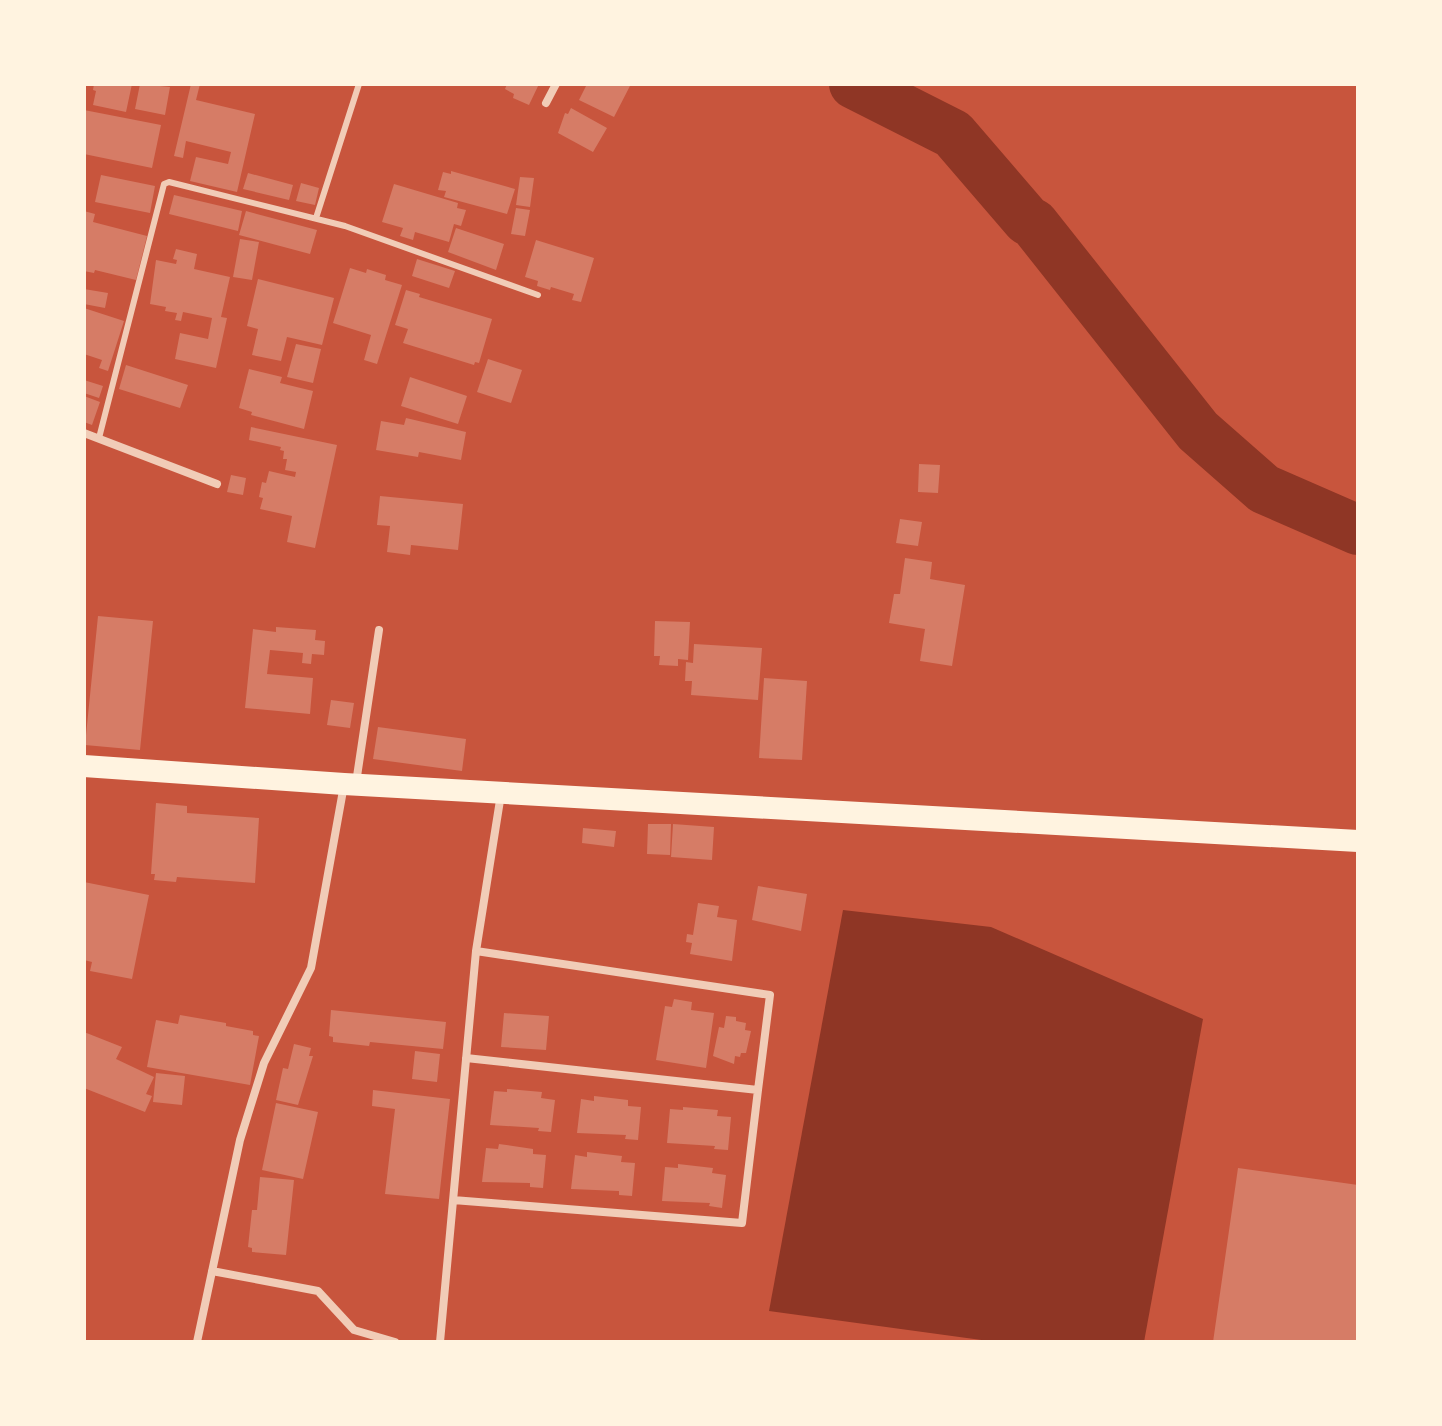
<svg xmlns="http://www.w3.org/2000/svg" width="1442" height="1426" viewBox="0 0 1442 1426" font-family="'Exo 2',sans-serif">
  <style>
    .water { fill: #8f3625 }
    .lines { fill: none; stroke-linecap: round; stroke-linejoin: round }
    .river { stroke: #8f3625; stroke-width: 50 }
    .building { fill: #d67c66 }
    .service { stroke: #f1ccb7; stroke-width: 6 }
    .minor { stroke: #f1ccb7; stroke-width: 8 }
    .trunk { stroke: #fff3e0; stroke-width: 22 }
  </style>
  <rect width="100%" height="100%" fill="#c8553d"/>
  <path class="water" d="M843 910 991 927 1203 1019 1144 1342H996L769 1311Z"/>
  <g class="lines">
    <path class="river" d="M854 84 953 134 1027 220 1034 224 1198 431 1264 489 1358 530"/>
  </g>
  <path class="building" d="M94 84H132L126 112 93 105 96 91 93 90Z
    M140 84 170 87 165 115 135 109Z
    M191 84H200L196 100 255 114 237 192 190 181 196 157 228 164 231 152 186 141 183 158 174 156Z
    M507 84H539L529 105 513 98 514 94 505 89Z
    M587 84H631L614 117 579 100Z
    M571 108 607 128 593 152 558 133 565 113 568 114Z
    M84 110 161 125 152 168 84 154Z
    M451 171 515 189 507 214 444 197 446 191 438 190 443 172 451 174Z
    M248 173 293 185 289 200 243 189Z
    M101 175 155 186 150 213 95 202Z
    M520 177 534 178 530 207 516 205Z
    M301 183 319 188 315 205 296 201Z
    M394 184 458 203 457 208 466 210 461 226 454 224 449 242 415 232 413 240 400 236 403 228 382 222Z
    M174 195 242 211 238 231 169 214Z
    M516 208 530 210 525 236 511 234Z
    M84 211 95 214 93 222 147 236 136 280 95 270 94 273 84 271Z
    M246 211 317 230 310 254 239 235Z
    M456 228 504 244 496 270 448 252Z
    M240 239 259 242 252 280 233 277Z
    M536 240 594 258 581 302 572 300 574 294 551 287 550 290 537 286 538 281 525 277Z
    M176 249 197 254 194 269 230 277 221 317 227 318 216 368 175 359 180 333 208 339 212 318 183 312 181 321 175 320 177 313 165 311 166 307 150 304 156 260 176 264 177 260 173 259Z
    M417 259 455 271 449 288 412 276Z
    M350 268 366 273 367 269 386 275 385 280 402 285 377 364 364 360 371 335 333 323Z
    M258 279 334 298 322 345 287 337 281 361 252 355 258 329 247 326Z
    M84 289 108 293 105 308 84 304Z
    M406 290 420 294 419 297 492 319 479 363 475 362 474 365 403 343 408 329 395 325Z
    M84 308 124 321 108 371 99 368 102 360 84 354Z
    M296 344 321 349 313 383 287 377Z
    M488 359 522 370 511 403 477 392Z
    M126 365 188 385 180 408 119 389Z
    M249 369 282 377 280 383 313 391 304 429 251 415 252 412 239 408Z
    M410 377 467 396 458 424 401 406Z
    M84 380 103 386 99 398 84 393Z
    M84 396 100 402 92 425 84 422Z
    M406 418 466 432 461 460 419 452 418 457 376 450 381 421 404 425Z
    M251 427 337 445 315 548 287 542 292 516 260 509 263 498 259 497 262 482 266 483 269 471 295 477 296 472 285 470 287 459H283L284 451 280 450 281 447 249 440Z
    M919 464 940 465 938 493 918 492Z
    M231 475 246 478 243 495 227 492Z
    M380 496 463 504 458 550 411 545 410 555 387 552 390 526 377 525Z
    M900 519 922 522 918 546 896 543Z
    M905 558 932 562 930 579 965 585 952 666 920 661 925 629 889 623 894 594H900Z
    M98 616 153 621 140 750 85 745Z
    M655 621 690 622 688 660 678 659V666L659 665 660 656H654Z
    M276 627 316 630 315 640 325 641 324 655 312 654 311 664 302 663 303 653 270 650 267 674 313 678 310 714 245 708 253 629 276 632Z
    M694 644 762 648 758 700 691 695 692 681H685L686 662 693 663Z
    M764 678 807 681 802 760 759 758Z
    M331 700 354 703 350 728 327 725Z
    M378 727 466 739 462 771 373 759Z
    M156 803 187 806V813L259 818 255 883 177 877 176 882 154 880 155 874H151Z
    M648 824H671L670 855 647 854Z
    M673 824 714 827 712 860 671 857Z
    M583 828 616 831 614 847 582 843Z
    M84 882 149 895 132 979 90 971 92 962 84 960Z
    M758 886 807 894 801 931 752 920Z
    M698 903 719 906 717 917 737 920 732 961 690 954 692 943 686 942 687 934 693 935Z
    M674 999 692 1002 691 1010 714 1013 706 1068 656 1060 665 1006 672 1007Z
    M331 1010 446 1022 443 1049 370 1042 369 1046 333 1042V1037L329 1036Z
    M504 1013 549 1016 546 1050 501 1047Z
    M180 1015 226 1023V1026L253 1031V1035L259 1036 250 1085 147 1067 156 1020 178 1024Z
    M726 1016 736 1017V1021L746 1023 745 1030 751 1031 746 1053H741L740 1057 735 1056 734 1064 713 1056 719 1027 724 1028Z
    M84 1032 122 1047 116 1059 154 1077 146 1094 152 1096 145 1112 84 1088Z
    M294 1044 311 1048 309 1056H313L298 1105 276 1100 283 1068 288 1069Z
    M415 1051 440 1054 437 1082 412 1079Z
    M156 1073 185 1076 182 1105 153 1102Z
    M507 1089 542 1092 541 1098 555 1100 551 1132 538 1131 539 1128 490 1125 494 1091 507 1092Z
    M373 1090 450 1099 439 1199 385 1194 395 1109 372 1106Z
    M594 1096 628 1100V1106L641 1107 638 1140 625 1139 626 1135 577 1133 581 1099 594 1101Z
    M276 1103 318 1112 303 1179 262 1170Z
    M683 1107 718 1110 717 1116 731 1117 728 1150 714 1149 715 1146 667 1143 670 1109 683 1110Z
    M499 1144 533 1149V1154L546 1155 543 1188 530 1187V1183L482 1182 486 1148 498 1149Z
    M587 1152 622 1156 621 1162 635 1163 632 1196 619 1195V1191L571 1189 575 1155 587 1157Z
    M678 1164 713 1168 712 1173 726 1175 722 1208 709 1206 710 1203 662 1201 665 1167 678 1168Z
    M1238 1168 1358 1185V1342H1213Z
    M260 1177 294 1180 286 1255 252 1252V1248L248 1247 252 1210H257Z"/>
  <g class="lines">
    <path class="service" d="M316 218 359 84
      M99 438 164 184 169 182 345 226 538 295"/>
    <path class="minor" d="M546 103 556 84
      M84 433 217 484
      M356 783 379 630
      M466 1058 758 1090 770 995 476 951
      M453 1200 742 1223 758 1090
      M212 1271 318 1291 354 1330 395 1342
      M197 1342 240 1140 264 1063 311 968 344 785
      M440 1342 476 951 501 794"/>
    <path class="trunk" d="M84 766 344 784 1358 841"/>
  </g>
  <rect width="1442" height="1426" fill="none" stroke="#fff3e0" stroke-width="172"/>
</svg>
